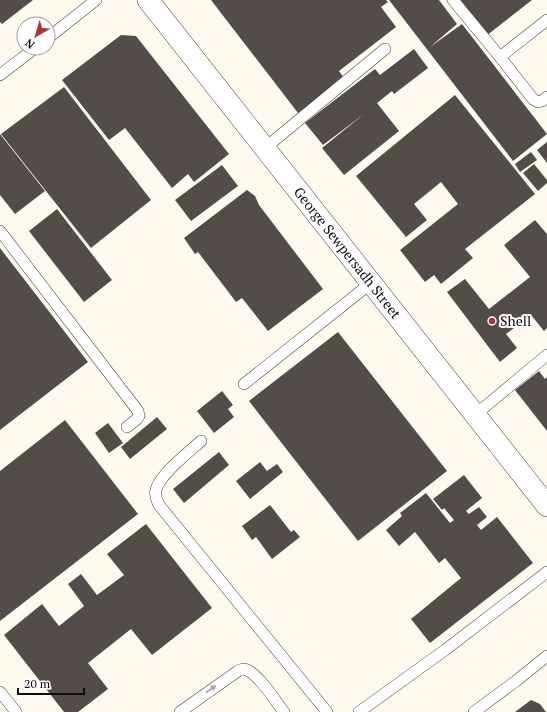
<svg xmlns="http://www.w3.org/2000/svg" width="547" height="712" viewBox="0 0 547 712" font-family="'PT Serif',serif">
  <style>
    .building { fill: #534d4a }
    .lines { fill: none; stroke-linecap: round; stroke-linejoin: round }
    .service-casing { stroke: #3f3f3f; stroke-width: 12 }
    .minor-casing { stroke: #3f3f3f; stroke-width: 22 }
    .service { stroke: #fff; stroke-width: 11 }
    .minor { stroke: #fff; stroke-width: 21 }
    .oneway { fill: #9e9e9e }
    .poi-dot { fill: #ab353b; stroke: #fff; stroke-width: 1.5 }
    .labels { text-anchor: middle; stroke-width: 4; stroke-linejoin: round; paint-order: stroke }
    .street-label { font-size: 14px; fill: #0c0c0c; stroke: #fff }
    .poi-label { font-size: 14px; fill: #0c0c0c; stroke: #fff; text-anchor: start }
  </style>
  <rect width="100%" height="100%" fill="#fdfaed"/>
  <path class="building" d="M0 0H33L2 24 0 22Z
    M211 0H386L388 2 381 7 396 27 339 71 344 78 298 113Z
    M389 0H439L457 24 430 47 462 24 547 134 513 161Z
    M457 0H532L486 36Z
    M121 35 136 36 229 154 194 182 188 174 172 188 125 128 109 140 62 80Z
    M414 49 428 68 394 94 392 91 377 103 399 131 344 175 322 148 364 114 323 145 305 123 375 69 380 75Z
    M64 87 151 200 91 248 1 134Z
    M455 95 535 194 465 249 473 258 441 284 434 275 425 282 400 250 458 204 441 182 414 204 427 220 406 237 356 176Z
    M0 134 45 191 15 214 0 195Z
    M547 142V163L537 150Z
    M531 152 537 160 520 172 515 164Z
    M534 164 547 180V183L538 191 523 173Z
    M222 165 238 186 191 221 175 200Z
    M247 190 255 196 259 205 323 289 268 331 242 298 236 302 198 252 195 254 184 238Z
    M57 209 112 280 84 302 29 231Z
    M535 220 547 234V328L544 331 531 315 506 334 517 348 500 362 447 292 465 279 489 309 530 277 504 245Z
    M0 248 88 362 0 430Z
    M338 332 447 471 358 541 249 401Z
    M539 371 545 379 547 377V431L515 390Z
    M222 391 233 405 228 409 234 417 214 433 197 411Z
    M157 417 167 429 130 459 121 447Z
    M65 420 138 514 0 621V471Z
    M108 423 123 443 109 453 95 433Z
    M219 452 229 465 184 503 173 489Z
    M260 462 267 471 277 464 283 472 250 499 236 481Z
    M464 475 482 498 466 511 469 514 479 507 487 517 477 525 481 530 497 517 533 563 430 643 411 619 461 578 445 558 439 563 415 532 399 546 386 530 402 516 400 513 426 493 450 523 454 520 444 508 442 510 433 499Z
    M270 505 291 532 294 530 300 537 272 559 256 537 252 540 242 526Z
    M146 524 212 608 152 655 131 629 88 663 108 689 78 712H64L4 635 42 604 59 626 84 606 68 584 81 574 97 595 124 575 107 554Z
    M531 700 540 704 546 712H515Z"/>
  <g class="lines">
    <defs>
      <path id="service" d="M453 0 500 57 547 20
        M48 38 96 0
        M500 57 533 99 538 102 542 101 547 97
        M0 75 35 48
        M265 148 385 49
        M0 231 138 411 139 416 137 419 127 427
        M244 384 371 283
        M475 415 547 355
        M201 441C189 452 159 475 156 490 154 496 157 500 159 505L327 712
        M0 692 16 712
        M180 712 238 671C239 670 243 669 244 669 257 671 276 702 284 712
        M359 712 445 650 547 572
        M474 712 516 681 547 656"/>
      <g id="minor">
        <path id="s1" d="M148 0 547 506"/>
      </g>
    </defs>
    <use href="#service" class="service-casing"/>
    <use href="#minor" class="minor-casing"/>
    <use href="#service" class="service"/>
    <use href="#minor" class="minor"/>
  </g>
  <defs><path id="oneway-solid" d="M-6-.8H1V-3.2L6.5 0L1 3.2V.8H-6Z"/></defs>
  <use class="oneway" href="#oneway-solid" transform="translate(211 689) rotate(-36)"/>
  <circle class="poi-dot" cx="492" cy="321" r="4"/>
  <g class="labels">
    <g class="street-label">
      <text dy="5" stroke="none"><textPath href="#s1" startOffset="322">George Sewpersadh Street</textPath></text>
    </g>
    <g class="poi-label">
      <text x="500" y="326">Shell</text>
    </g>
  </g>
  <g transform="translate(36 36) rotate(218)"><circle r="19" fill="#ffffff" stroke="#9e9e9e"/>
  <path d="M0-3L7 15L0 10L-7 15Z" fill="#ab353b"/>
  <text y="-6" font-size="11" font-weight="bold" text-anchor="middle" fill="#0c0c0c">N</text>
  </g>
  <path d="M18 688v6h66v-6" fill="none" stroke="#0c0c0c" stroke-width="2"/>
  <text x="24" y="688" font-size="12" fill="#0c0c0c" stroke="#ffffff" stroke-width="3" paint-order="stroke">20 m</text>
</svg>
